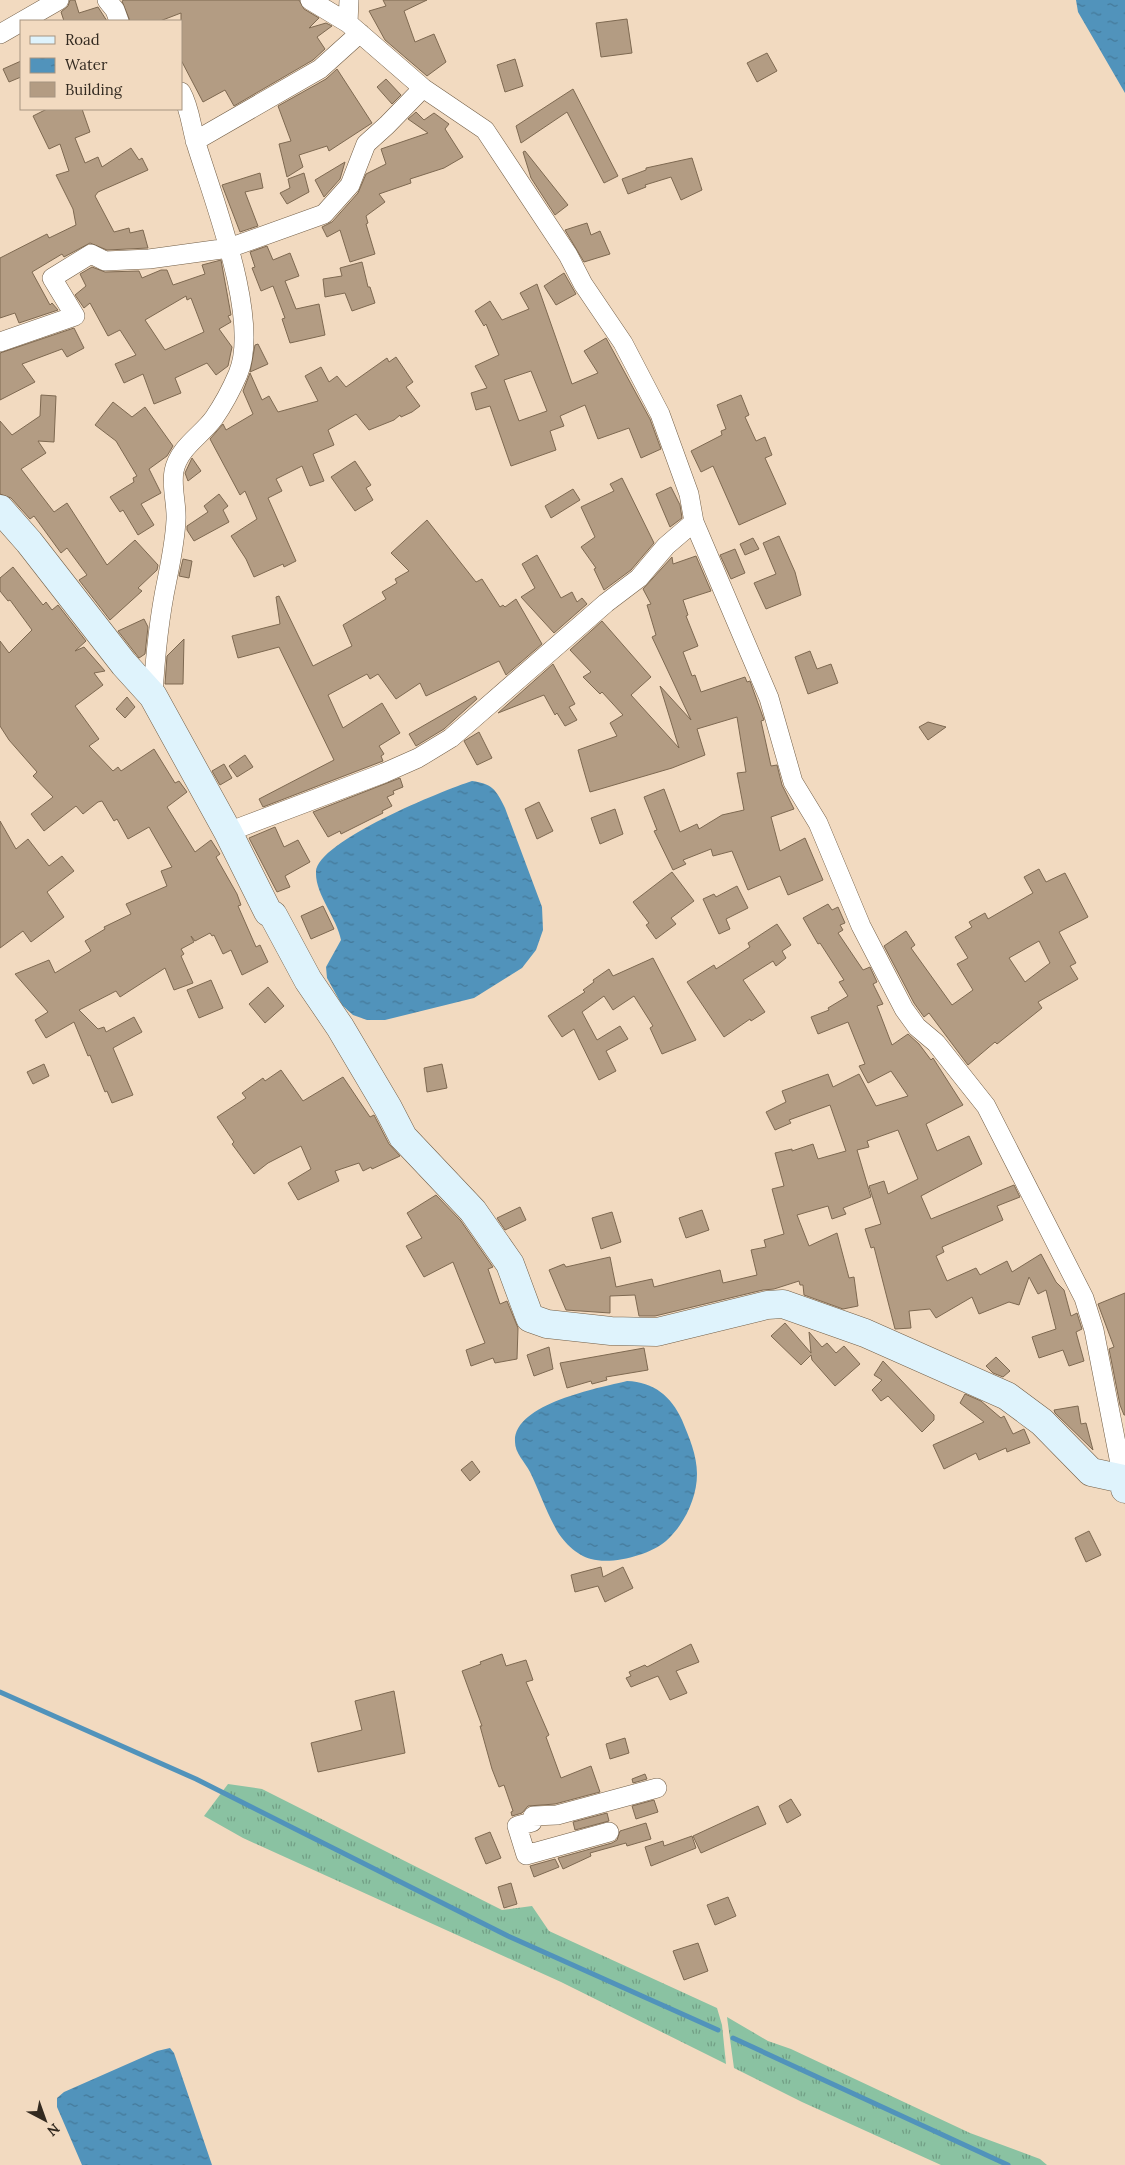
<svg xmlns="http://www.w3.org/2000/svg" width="1125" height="2165" viewBox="0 0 1125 2165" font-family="Lora,serif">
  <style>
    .grass { fill: url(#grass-tufts) }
    .water { fill: url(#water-ripples) }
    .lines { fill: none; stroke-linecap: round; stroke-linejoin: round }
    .stream { stroke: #5193bb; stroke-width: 5 }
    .building { fill: #b39c83; stroke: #7e6951; fill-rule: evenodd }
    .street-casing { stroke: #725e46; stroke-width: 20 }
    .secondary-casing { stroke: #725e46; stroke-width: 29 }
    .street { stroke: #fff; stroke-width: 19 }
    .secondary { stroke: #dff3fc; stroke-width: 28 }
  </style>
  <defs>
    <pattern id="grass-tufts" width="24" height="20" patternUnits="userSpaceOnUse" patternTransform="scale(1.25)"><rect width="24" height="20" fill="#8ac2a2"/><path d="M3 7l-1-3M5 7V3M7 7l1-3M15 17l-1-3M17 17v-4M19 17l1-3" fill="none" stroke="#719e84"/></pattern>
    <pattern id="water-ripples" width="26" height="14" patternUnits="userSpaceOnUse" patternTransform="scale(1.25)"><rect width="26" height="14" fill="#5193bb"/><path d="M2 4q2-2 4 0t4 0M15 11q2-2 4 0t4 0" fill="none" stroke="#447898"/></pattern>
  </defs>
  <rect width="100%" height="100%" fill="#f2dac0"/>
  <path class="grass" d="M228 1784 262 1789 502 1910 532 1906 549 1931 717 2008 722 2025 726 2064 561 1982 243 1838 204 1816Z
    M727 2017 768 2041 791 2049 970 2133 1040 2159 1047 2165H941L802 2102 734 2068Z"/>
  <path class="water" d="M1076 0H1125V93L1078 12Z
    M472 781C492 784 496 789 505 808L542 907 543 930 536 950 522 968 474 998 385 1020H367L353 1015 342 1005 327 978 326 967 341 940C337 918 315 894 316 872 317 841 444 790 472 781Z
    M627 1381C654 1382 671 1396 682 1420 689 1437 697 1455 697 1474 697 1498 684 1525 666 1541 650 1555 612 1565 591 1559 577 1556 561 1540 555 1527 545 1509 539 1490 530 1472 525 1462 515 1453 515 1442 513 1404 598 1388 627 1381Z
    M170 2048 174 2053 212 2165H82L57 2107V2098L64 2092 157 2051Z"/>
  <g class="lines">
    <path class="stream" d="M0 1692 196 1779 508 1936 718 2030
      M733 2038 1008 2165"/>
  </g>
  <path class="building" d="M70 0H75L79 13 98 7 107 21H64L61 12 68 6Z
    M124 0H299L304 9 319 18 309 28 326 23 332 26 317 37 325 49 313 60 234 106 225 90 203 102 181 60V13L160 21H130L122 1Z
    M383 0H427L404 11 415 42 434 34 446 62 427 76 385 40 369 11 386 6Z
    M627 19 632 53 601 57 596 23Z
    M767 53 777 71 757 82 747 63Z
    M515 59 523 86 505 92 497 65Z
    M21 61V77L9 82 3 69Z
    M337 69 372 123 329 151 327 146 299 155 303 167 287 177 279 144 291 141 278 106 326 79Z
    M386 79 401 95 392 104 377 87Z
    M573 89 618 176 604 183 567 112 521 143 516 126Z
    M47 109H82L90 132 75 138 85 163 98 157 102 167 131 148 139 160 142 158 148 170 98 192 95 196 114 232 129 228 130 233 143 230 148 248 107 250 90 243 64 257 62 254 32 272 50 305 52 303 58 310 19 323 15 313 0 318V258L47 234 49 238 76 225 73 209 56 175 69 171 60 144 49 149 33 116Z
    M416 112 424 120 434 113 449 124 445 129 463 157 444 168 410 179 411 183 379 194 385 202 366 216 368 223 366 224 375 254 350 262 340 230 327 237 322 227 332 222 358 193 366 174 386 164 381 149 428 133 408 119Z
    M525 151 568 205 555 215 531 178 523 152Z
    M692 158 702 190 681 200 671 177 645 185 646 187 628 194 622 179 646 170V168Z
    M345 162 340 179 324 197 315 180Z
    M260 173 263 188 245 192 258 226 240 232 222 185Z
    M304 173 309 192 287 204 280 193 290 188 288 179Z
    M587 223 591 235 600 231 610 254 584 262 565 230Z
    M267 246 273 260 290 253 299 276 285 281 296 309 319 304 325 335 290 343 282 319 285 318 273 286 261 291 252 268 255 267 250 252Z
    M221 260 231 315 228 316 231 322 219 329 232 347 228 366 216 375 207 363 175 378 181 393 154 404 143 374 124 383 115 364 136 355 120 330 108 336 90 303 84 308 75 295 86 286 80 274 92 267 105 272 139 271 142 278 161 270H167L173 285 205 274 202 265ZM186 296 187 300 191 298 204 332 165 350 145 320Z
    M362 262 368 287H370L375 303 352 311 345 293 325 297 323 279 342 276 340 268Z
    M564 273 576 294 556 305 544 286Z
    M537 284 572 384 598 373 584 351 606 338 650 419 661 449 641 458 629 428 598 439 585 405 560 416 564 426 550 431 556 450 511 466 490 406 476 410 471 393 487 388 475 366 499 355 486 324 484 326 475 311 490 301 502 320 529 309 520 293ZM531 371 547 411 519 421 504 380Z
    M74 328 84 348 67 357 62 349 22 364 35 382 0 400V353Z
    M258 344 268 364 250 372 255 345Z
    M396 357 413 382 406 387 420 406 412 412 401 417 400 415 394 420 369 430 356 414 328 430 334 445 313 454 324 481 310 486 302 466 276 479 282 491 268 498 296 561 284 567 283 564 254 577 246 559 231 536 257 519 245 491 240 495 210 439 223 424 226 430 253 414 243 391 250 373 262 400 269 396 278 412 318 401 305 376 321 367 329 382 337 376 346 387 387 358 389 362Z
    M41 395 56 396 54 442 38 441 46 453 21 469 54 512 67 503 107 565 135 540 158 565 157 570 138 588 142 591 110 620 79 580 87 575 67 548 61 553 34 516 30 519 11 498 0 494V421L12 435 40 416Z
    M741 395 749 415 745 417 756 441 765 437 772 455 765 458 786 504 739 525 713 466 701 472 691 451 722 435 721 431 726 429 717 405Z
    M113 402 132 417 145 407 173 446 167 456 149 469 161 493 141 504 154 525 138 535 123 510 120 512 110 497 134 482 133 478 137 476 116 441 95 425Z
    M192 458 201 471 188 481 185 473Z
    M355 461 371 485 366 488 373 500 355 511 331 477Z
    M622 478 654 543 631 570 604 590 594 569 596 568 581 547 595 537 581 507 614 491 610 484Z
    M671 487 680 505 682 518 670 527 656 494Z
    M573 489 580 500 551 518 545 506Z
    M219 494 228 506 223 510 229 522 194 541 187 530V526L208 512 204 506Z
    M427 520 476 582 482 579 500 607 503 605 505 607 516 599 542 644 506 675 499 661 426 696 420 683 396 699 378 674 370 679 367 674 328 695 343 728 382 703 400 733 379 746 384 754 381 756 383 761 263 807 259 799 334 760 279 647 238 658 232 636 280 624 276 597 279 596 313 666 352 646 343 625 386 599 382 592 397 583 395 579 409 571 391 553Z
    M779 536 795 572 801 595 766 609 754 583 776 574 763 543Z
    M753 538 759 549 745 555 740 544Z
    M735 549 745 573 731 579 720 555Z
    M537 555 561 598 572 592 577 602 582 598 587 604 554 633 521 597 535 588 522 564Z
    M696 556 711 591 683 600 688 615 686 616 698 646 683 652 692 676 695 675 701 692 745 677 747 682 750 681 764 720 761 721 771 766 777 765 782 785 794 809 771 817 780 851 805 838 823 880 788 895 780 876 748 890 732 851 713 856 711 849 683 860 686 864 673 870 654 831 657 830 644 797 664 789 680 832 697 824 699 829 722 815 744 810 737 773 746 772 737 717 697 729 705 755 672 768 590 792 583 768 578 750 617 736 610 723 623 715 602 692 600 694 583 677 591 672 570 650 602 621 651 677 631 695 679 748 660 686 691 720 652 637 656 635 647 605 651 604 643 589 672 557 673 564Z
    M183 559 192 561 189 578 179 576Z
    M13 567 43 605 46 602 52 610 58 605 86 641 75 651 84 647 105 671 94 673 103 685 75 706 99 739 89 746 113 771 118 767 121 771 154 749 175 783 179 781 187 792 167 807 195 852 211 840 220 854 216 857 237 894 241 905 238 906 256 947 260 945 268 962 242 975 231 950 223 954 214 935 212 936 210 933 195 941 191 936 194 942 181 949 184 954 181 956 193 983 174 990 165 968 120 997 116 991 79 1010 98 1029 104 1027 106 1032 134 1017 142 1032 113 1048 133 1095 112 1103 107 1091 105 1092 90 1055 88 1056 74 1022 46 1038 35 1020 48 1012 15 974 49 960 55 973 91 951 85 941 105 929 104 927 131 914 126 904 167 886 161 871 172 867 149 827 128 839 117 819 114 821 102 801 98 802 83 814 76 806 44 831 31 814 53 797 33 776 37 772 9 740 0 726V641L9 653 32 630 10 600 8 601 0 591V578Z
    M144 619 148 627 145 654 139 658 118 631Z
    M184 639 183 684H165L167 656Z
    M810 651 817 669 831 664 838 683 808 694 795 657Z
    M553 664 575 704 569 707 577 720 565 726 557 713 555 715 544 695 498 713Z
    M475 696 477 699 444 729 416 746 409 734Z
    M127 697 135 707 125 718 116 709Z
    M928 722 946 727 928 740 919 727Z
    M479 732 492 758 477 765 464 741Z
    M245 755 253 767 237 777 229 766Z
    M224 764 232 778 220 785 212 771Z
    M400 778 403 787 393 791 394 794 387 797 392 806 382 811 383 813 341 834 340 831 328 837 313 812Z
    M539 802 553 831 537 839 525 809Z
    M615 809 623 834 600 844 591 818Z
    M0 821 16 849 28 839 49 866 62 856 74 871 47 892 64 917 31 942 23 931 0 948Z
    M275 827 284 847 298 840 310 862 285 876 290 887 277 892 249 838Z
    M1039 869 1046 882 1065 873 1088 917 1059 932 1076 963 1070 966 1078 979 1038 1002 1042 1008 997 1044 995 1042 968 1065 929 1013 924 1017 914 1003 884 946 906 931 915 945 911 948 952 1005 973 990 957 964 968 958 955 937 972 927 969 922 985 913 988 919 1033 893 1024 877ZM1039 941 1050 963 1025 982 1009 958Z
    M672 872 694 901 671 918 676 924 656 939 646 925 649 923 633 902Z
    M737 886 748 908 726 919 730 929 719 934 703 899 714 894 716 897Z
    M828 904 832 910 838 907 845 923 840 925 843 930 838 933 863 970 870 967 877 982 873 984 883 1004 877 1006 892 1045 908 1034 919 1044 931 1060 933 1058 963 1105 926 1124 937 1151 969 1136 982 1164 921 1196 931 1219 1014 1185 1020 1197 997 1206 1003 1220 942 1247 944 1252 936 1256 947 1281 976 1268 980 1275 1007 1261 1012 1272 1041 1254 1056 1282 1064 1290 1071 1316 1077 1313 1082 1329 1076 1332 1084 1361 1069 1366 1063 1350 1039 1358 1032 1337 1056 1329 1046 1290 1038 1294 1029 1277 1019 1305 1009 1302 979 1314 972 1297 936 1318 930 1309 909 1311 911 1328 895 1329 874 1247 871 1248 865 1229 881 1224 869 1186 884 1181 888 1194 918 1179 898 1130 867 1141 869 1147 857 1150 871 1197 843 1208 846 1214 832 1219 828 1206 797 1215 809 1246 837 1233 849 1278 854 1277 858 1306 843 1309 804 1295 803 1285H800L799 1281 774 1289 763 1290 655 1316H639L635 1295 610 1296V1313L566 1310 549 1270 564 1264 566 1267 610 1257 616 1287 652 1279 654 1287 720 1270 723 1283 757 1275 751 1250 766 1247 764 1240 784 1234 772 1189 784 1186 775 1153 792 1149V1151L813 1144 818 1159 846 1151 830 1105 789 1120 791 1123 775 1130 766 1112 786 1102 782 1091 828 1074 833 1087 859 1074 876 1106 908 1096 891 1071 868 1083 859 1066 865 1064 848 1022 818 1034 811 1017 829 1010 828 1008 848 996 839 982 844 980 820 943 818 944 803 918Z
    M323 906 334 929 311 939 301 916Z
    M777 924 791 945 782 951 786 958 776 966 773 961 743 980 765 1012 751 1021 750 1019 724 1037 687 982 714 965 716 969 750 947 748 943Z
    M653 958 696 1040 662 1054 650 1028 653 1026 634 996 613 1010 604 996 582 1012 597 1040 620 1026 628 1039 606 1051 616 1071 599 1080 574 1029 562 1037 548 1016 585 992 583 990 594 982 593 980 609 969 613 976Z
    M211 980 223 1008 199 1018 187 990Z
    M268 987 284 1006 265 1023 249 1004Z
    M44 1064 49 1076 33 1084 27 1072Z
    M442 1064 447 1088 427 1092 424 1068Z
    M281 1070 303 1101 343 1077 370 1117 374 1115 389 1144 400 1156 372 1169 371 1167 363 1171 359 1163 335 1171 339 1181 298 1200 288 1183 311 1169 301 1146 268 1163 254 1174 232 1144 234 1142 217 1117 246 1098 242 1093 263 1078 265 1081Z
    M436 1195 461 1221 493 1267 488 1269 500 1304 507 1301 518 1328 517 1359 495 1363 493 1358 471 1366 466 1350 485 1343 453 1262 424 1277 406 1246 422 1238 407 1213Z
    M520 1207 526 1220 505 1230 497 1218Z
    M702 1210 709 1230 686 1238 679 1218Z
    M612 1212 621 1242 601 1249 592 1218Z
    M1125 1293V1415H1124L1120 1405 1109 1349 1114 1347 1098 1304Z
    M785 1323 811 1353 809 1332 822 1347 827 1343 836 1353 844 1346 860 1364 835 1386 812 1360 811 1355 801 1365 771 1336Z
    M549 1347 553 1369 534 1376 527 1355Z
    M644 1348 648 1370 606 1377 607 1380 592 1384 591 1381 567 1388 560 1363Z
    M996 1357 1010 1371 1003 1377 993 1373 986 1366Z
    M883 1361 934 1415V1420L922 1432 888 1396 881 1401 872 1390 882 1380 874 1375Z
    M965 1394 981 1401 1001 1418 1004 1416 1013 1434 1024 1429 1030 1443 1007 1452 1006 1448 979 1460 976 1453 944 1469 933 1445 984 1422 960 1403Z
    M1078 1406 1081 1424 1086 1423 1093 1450 1055 1413 1054 1410Z
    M472 1461 480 1472 470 1481 461 1470Z
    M1089 1531 1101 1555 1086 1562 1075 1538Z
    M601 1567 603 1577 623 1567 633 1588 605 1602 598 1586 575 1592 571 1575Z
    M691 1644 699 1662 676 1671 687 1693 670 1700 658 1676 631 1687 626 1678 631 1676 629 1672 645 1665 647 1667Z
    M502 1654 506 1666 526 1660 533 1680 526 1682 549 1735 546 1737 561 1778 591 1766 600 1792 555 1804 528 1806 522 1813 512 1816 511 1812 513 1811 504 1785 499 1787 492 1769 480 1726H482L462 1671 481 1664 480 1662Z
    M394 1691 405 1753 318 1772 311 1743 362 1730 355 1701Z
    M625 1738 629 1753 610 1759 606 1744Z
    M645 1774 647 1779 633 1783 632 1779Z
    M791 1799 801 1815 787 1823 779 1806Z
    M654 1800 658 1812 636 1819 632 1806Z
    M758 1806 766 1824 701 1853 693 1836Z
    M607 1813 609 1821 575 1830 573 1822Z
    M646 1823 651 1839 627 1846 626 1843 590 1853 591 1856 563 1869 558 1858 612 1843 617 1840 620 1831Z
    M490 1832 501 1858 486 1864 475 1838Z
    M692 1836 696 1848 651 1866 645 1847 663 1841 664 1846Z
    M555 1859 559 1867 534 1877 530 1866Z
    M511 1883 517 1904 504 1908 498 1887Z
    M728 1897 736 1916 715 1925 707 1905Z
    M698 1943 708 1971 684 1980 673 1951Z"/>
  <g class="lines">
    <defs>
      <path id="street" d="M107 0 115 10 119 21
        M310 0 348 23 423 88 485 130 568 255 583 284 623 343 660 414 689 494 694 522 769 698 793 782 818 823 861 926 904 1009 917 1027 936 1043 986 1106 1084 1298 1094 1330 1123 1479
        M348 23 349 0
        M0 34 59 0
        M195 141 320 69 360 33
        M0 342 75 316 52 278 91 254 105 261 149 259 229 248 324 214 350 185 366 144 387 125 423 88
        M153 696C155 658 159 618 167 580 171 560 175 541 176 520 177 504 171 487 174 471 179 447 201 436 214 418 223 405 232 388 238 374 261 320 213 199 196 143 191 126 190 108 181 92
        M228 832 384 773 418 758 451 738 606 603 639 578 666 546 694 522
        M609 1832 526 1855 517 1826 532 1822 533 1816 557 1815 657 1788"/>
      <path id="secondary" d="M0 509 29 542 124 664 153 696 228 832 268 912 273 915 308 980 340 1027 388 1108 403 1137 473 1211 510 1264 530 1318 547 1324 611 1331 657 1332 767 1305 783 1304 865 1333 1007 1396 1042 1422 1091 1472 1123 1479 1125 1489"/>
    </defs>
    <use href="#street" class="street-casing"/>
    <use href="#secondary" class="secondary-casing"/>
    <use href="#street" class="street"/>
    <use href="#secondary" class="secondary"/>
  </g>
  <rect x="20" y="20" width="162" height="90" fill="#f2dac0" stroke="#a69480"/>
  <rect x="30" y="36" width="25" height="8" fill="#dff3fc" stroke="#a69480"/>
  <text x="65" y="45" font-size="15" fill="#332a20">Road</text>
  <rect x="30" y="58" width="25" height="15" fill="url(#water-ripples)" stroke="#a69480"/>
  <text x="65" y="70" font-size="15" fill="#332a20">Water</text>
  <rect x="30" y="82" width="25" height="15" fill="#b39c83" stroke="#a69480"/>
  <text x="65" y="95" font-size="15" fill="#332a20">Building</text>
  <g transform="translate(45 2120) rotate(139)" stroke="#f2dac0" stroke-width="4" paint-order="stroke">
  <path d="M0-4L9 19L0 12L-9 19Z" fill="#332a20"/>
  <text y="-8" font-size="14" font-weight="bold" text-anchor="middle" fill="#332a20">N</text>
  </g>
</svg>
